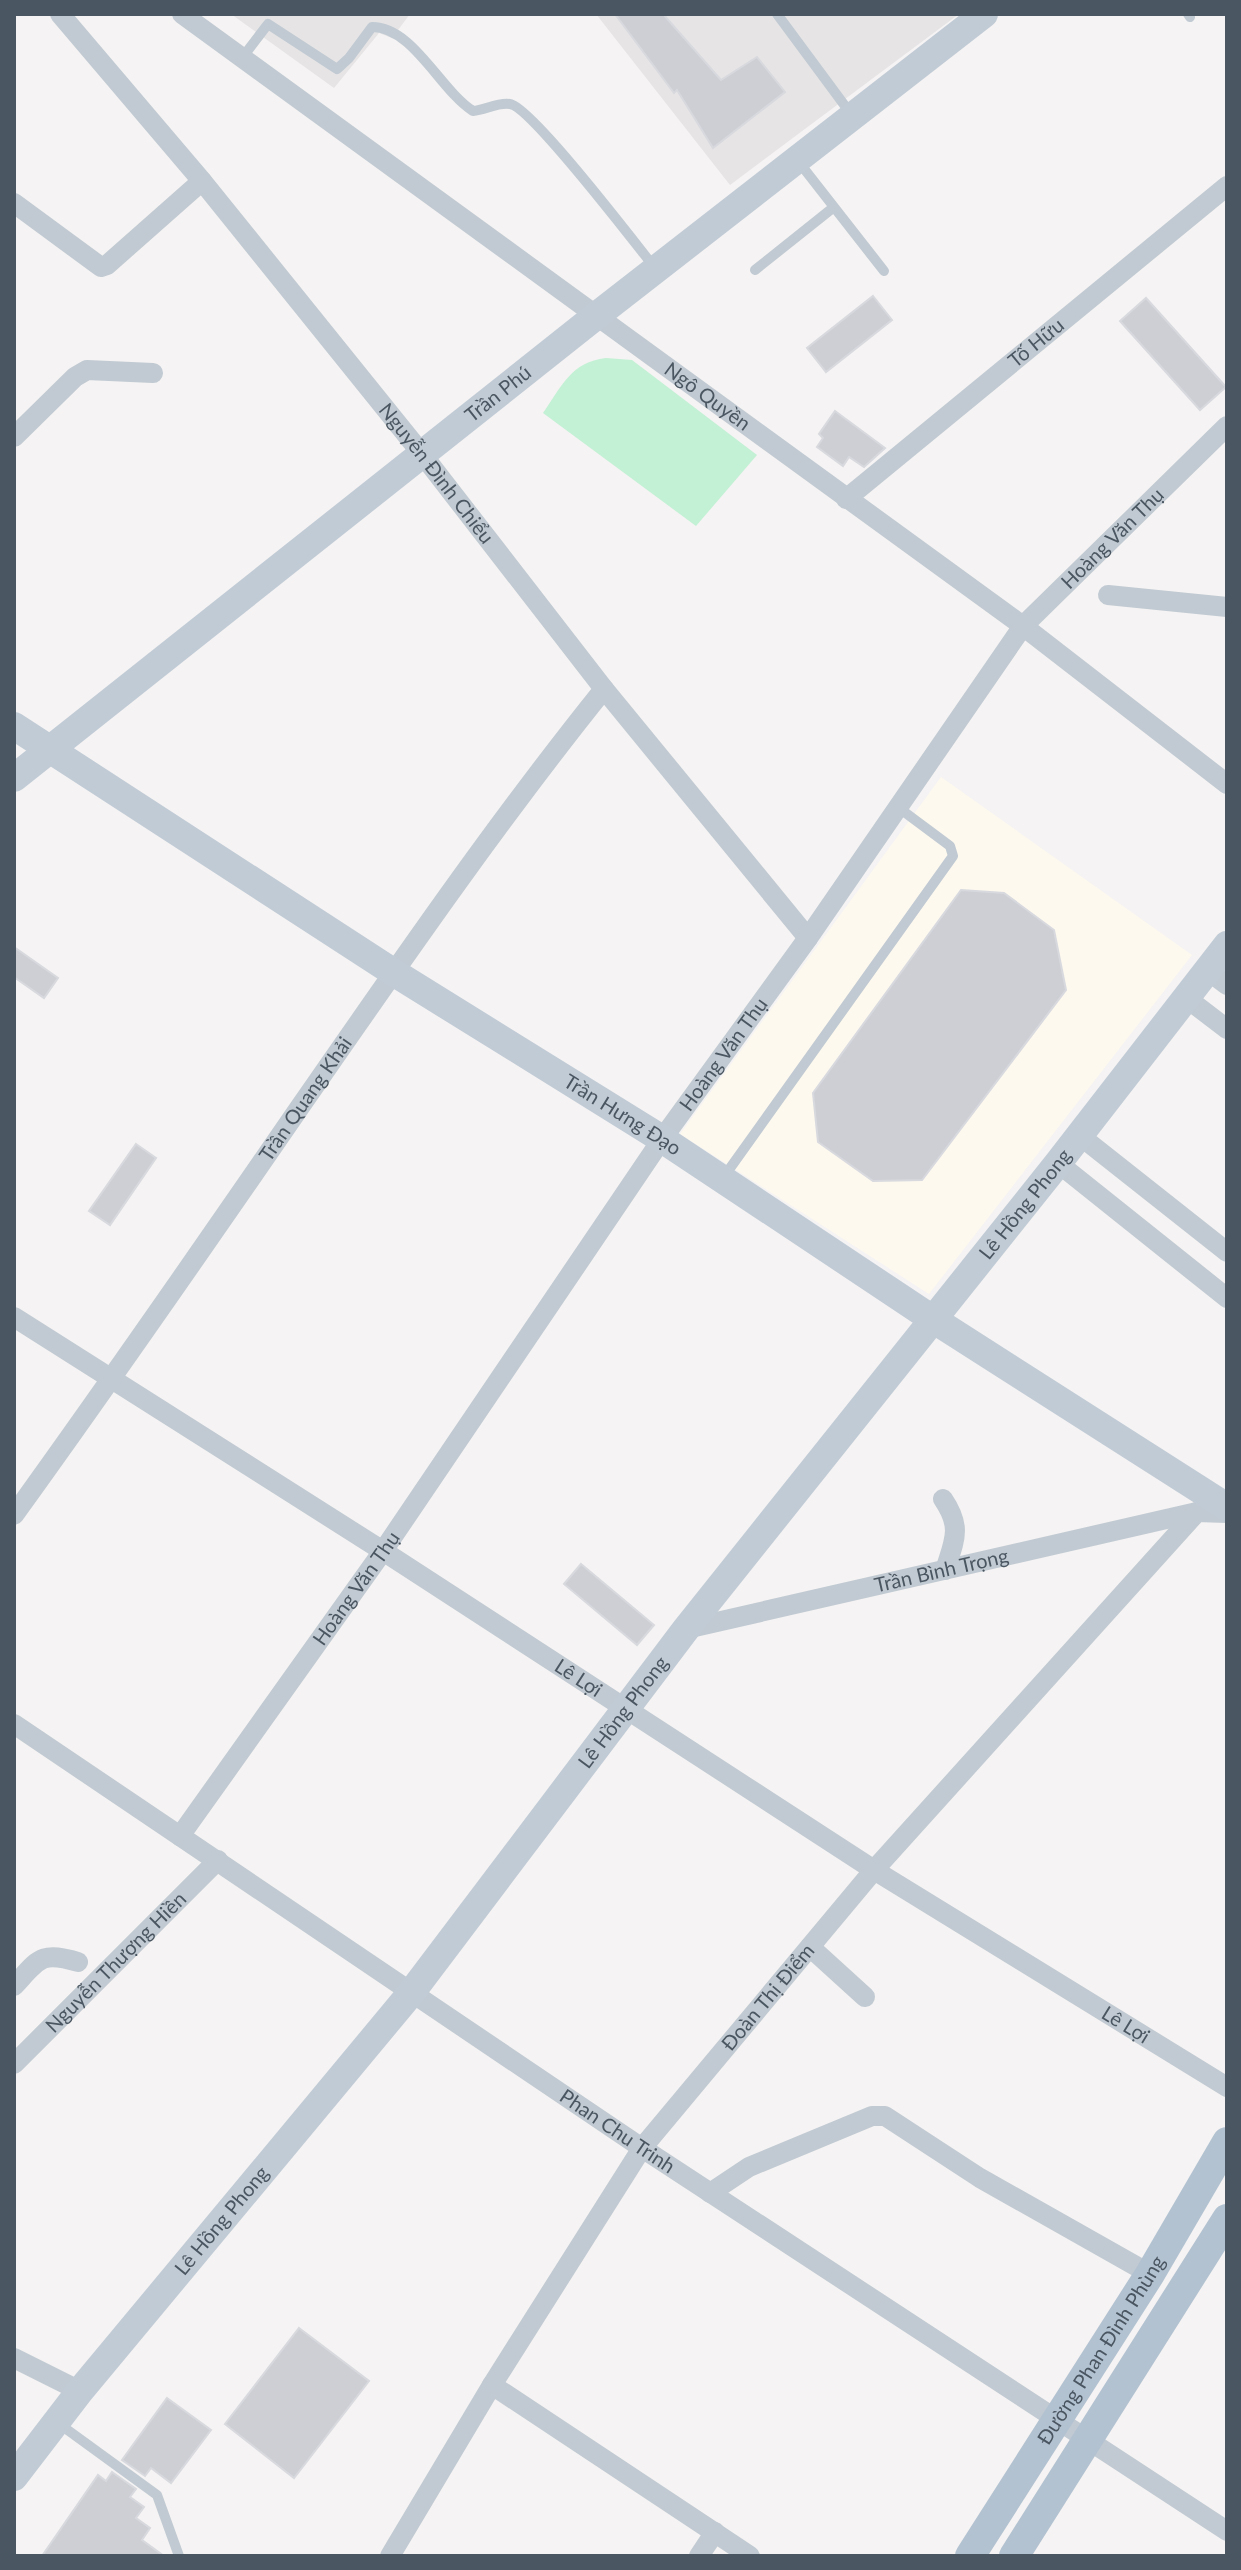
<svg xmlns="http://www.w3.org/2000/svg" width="1241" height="2570" viewBox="0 0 1241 2570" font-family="Lato,sans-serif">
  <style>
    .commercial { fill: #fdf9ef }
    .education { fill: #e6e4e5 }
    .green { fill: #c3f1d5 }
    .building { fill: #cdcfd5; stroke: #d7d9de; stroke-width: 2 }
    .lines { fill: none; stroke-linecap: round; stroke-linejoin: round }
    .lane { stroke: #c1cad2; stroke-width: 10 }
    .street { stroke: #c1cad2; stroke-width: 20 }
    .secondary { stroke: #c1cbd6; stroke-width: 28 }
    .primary { stroke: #b3c2d1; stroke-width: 30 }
    .labels { text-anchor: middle; stroke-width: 8; stroke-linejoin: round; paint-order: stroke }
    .street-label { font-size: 20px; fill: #4a5661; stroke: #fff }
  </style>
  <rect width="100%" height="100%" fill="#f5f3f3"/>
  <path class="commercial" d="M941 777 1192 955 929 1294 680 1134Z"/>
  <path class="education" d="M231 14H410L392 38 379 33 334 88Z
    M596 14H959L730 185Z"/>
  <path class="green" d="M606 358 632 360 757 455 696 526 543 413C562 386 571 362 606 358Z"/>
  <path class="building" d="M615 14H663L721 80 757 57 785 92 713 148 677 90 674 93Z
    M873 296 892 320 826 372 807 348Z
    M1146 298 1226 387 1200 410 1120 321Z
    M835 411 885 448 864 467 849 457 843 466 817 447 823 438 819 434Z
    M961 890 1004 893 1054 930 1066 990 922 1180 873 1181 818 1142 813 1093Z
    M14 947 58 978 44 998 14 977Z
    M136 1144 156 1158 110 1225 89 1211Z
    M581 1564 654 1625 637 1645 564 1584Z
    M299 2328 369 2381 294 2478 225 2424Z
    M167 2398 211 2430 171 2483 151 2468 145 2476 122 2460Z
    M112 2472 136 2489 130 2497 144 2507 136 2518 150 2528 142 2540 164 2556H42L98 2475 106 2481Z"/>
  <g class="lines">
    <path class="lane" d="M777 14 851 114
      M1188 14 1190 17
      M242 58 268 24 337 69 349 58 372 27C413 27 440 90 473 111 485 110 498 102 510 104 531 107 635 243 655 268
      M798 161 884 271
      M755 270 834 207
      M723 1178 953 856 950 846 899 808
      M58 2423 157 2495 179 2556"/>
    <g class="street">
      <path id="s1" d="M60 14 202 181 422 454 604 689 808 938"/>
      <path id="s2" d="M182 14 1023 626 1227 784"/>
      <path d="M14 203 101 267 107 265 202 181"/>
      <path d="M14 437 75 377 87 370 153 373"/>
      <path id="s3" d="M846 499 1227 186"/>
      <path d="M1108 595 1227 607"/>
      <path d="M1207 970 1227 985"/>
      <path d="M1185 997 1227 1029"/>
      <path d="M1079 1135 1227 1252"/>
      <path d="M1058 1163 1227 1298"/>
      <path id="s4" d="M14 1317 383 1551 874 1870 1227 2087"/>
      <path d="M943 1499C962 1527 955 1539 945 1570"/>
      <path id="s5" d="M14 1515C112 1379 207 1242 302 1104 400 963 497 822 604 689"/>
      <path id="s6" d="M686 1629 1197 1512"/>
      <path id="s7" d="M14 1724 642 2148 1227 2531"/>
      <path id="s8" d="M180 1836 383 1551 662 1139 808 938 1023 626 1227 426"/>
      <path d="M810 1947 865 1997"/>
      <path d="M14 1986C39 1959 40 1951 78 1962"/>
      <path id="s9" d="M14 2064 218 1860"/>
      <path d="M710 2193 749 2167 872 2116H885L980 2178 1150 2274"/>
      <path d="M14 2358 80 2391"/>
      <path d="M492 2385 750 2556"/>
      <path id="s10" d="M390 2556 492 2385 642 2148 874 1870 1197 1512 1227 1513"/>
      <path d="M699 2556 715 2532"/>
    </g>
    <g class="secondary">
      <path id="s11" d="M14 726 393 972 662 1139 931 1318 1227 1507"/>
      <path id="s12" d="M14 778 596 316 984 14"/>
      <path id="s13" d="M14 2477 80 2391 411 1993 686 1629 1058 1163 1227 945"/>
    </g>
    <g class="primary">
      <path id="s14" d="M970 2556 1150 2274 1227 2142"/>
      <path d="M1014 2556 1227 2219"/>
    </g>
  </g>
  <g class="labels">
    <g class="street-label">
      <text dy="7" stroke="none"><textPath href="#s3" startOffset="246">Tố Hữu</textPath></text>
      <text dy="7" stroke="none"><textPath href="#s12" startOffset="618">Trần Phú</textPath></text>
      <text dy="7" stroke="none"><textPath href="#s2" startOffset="650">Ngô Quyền</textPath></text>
      <text dy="7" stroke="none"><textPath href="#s1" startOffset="594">Nguyễn Đình Chiểu</textPath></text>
      <text dy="7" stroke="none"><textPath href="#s8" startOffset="1600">Hoàng Văn Thụ</textPath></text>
      <text dy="7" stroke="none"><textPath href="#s8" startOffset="952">Hoàng Văn Thụ</textPath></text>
      <text dy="7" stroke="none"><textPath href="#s5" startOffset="508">Trần Quang Khải</textPath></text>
      <text dy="7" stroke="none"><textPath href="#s11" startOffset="722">Trần Hưng Đạo</textPath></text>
      <text dy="7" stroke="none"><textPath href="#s13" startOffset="1626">Lê Hồng Phong</textPath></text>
      <text dy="7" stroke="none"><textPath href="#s6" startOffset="262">Trần Bình Trọng</textPath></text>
      <text dy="7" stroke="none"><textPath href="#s8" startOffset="304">Hoàng Văn Thụ</textPath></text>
      <text dy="7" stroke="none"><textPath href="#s4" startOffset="670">Lê Lợi</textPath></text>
      <text dy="7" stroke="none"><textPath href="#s13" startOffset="978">Lê Hồng Phong</textPath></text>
      <text dy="7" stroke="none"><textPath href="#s9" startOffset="144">Nguyễn Thượng Hiền</textPath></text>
      <text dy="7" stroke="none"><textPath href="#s10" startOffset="676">Đoàn Thị Điểm</textPath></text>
      <text dy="7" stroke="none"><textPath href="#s4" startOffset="1318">Lê Lợi</textPath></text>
      <text dy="7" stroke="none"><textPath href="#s7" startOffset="728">Phan Chu Trinh</textPath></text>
      <text dy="7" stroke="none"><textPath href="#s13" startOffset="330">Lê Hồng Phong</textPath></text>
      <text dy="7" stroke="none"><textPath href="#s14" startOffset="244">Đường Phan Đình Phùng</textPath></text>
    </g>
  </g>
  <rect width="1241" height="2570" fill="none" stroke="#4a5661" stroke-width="32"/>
</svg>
